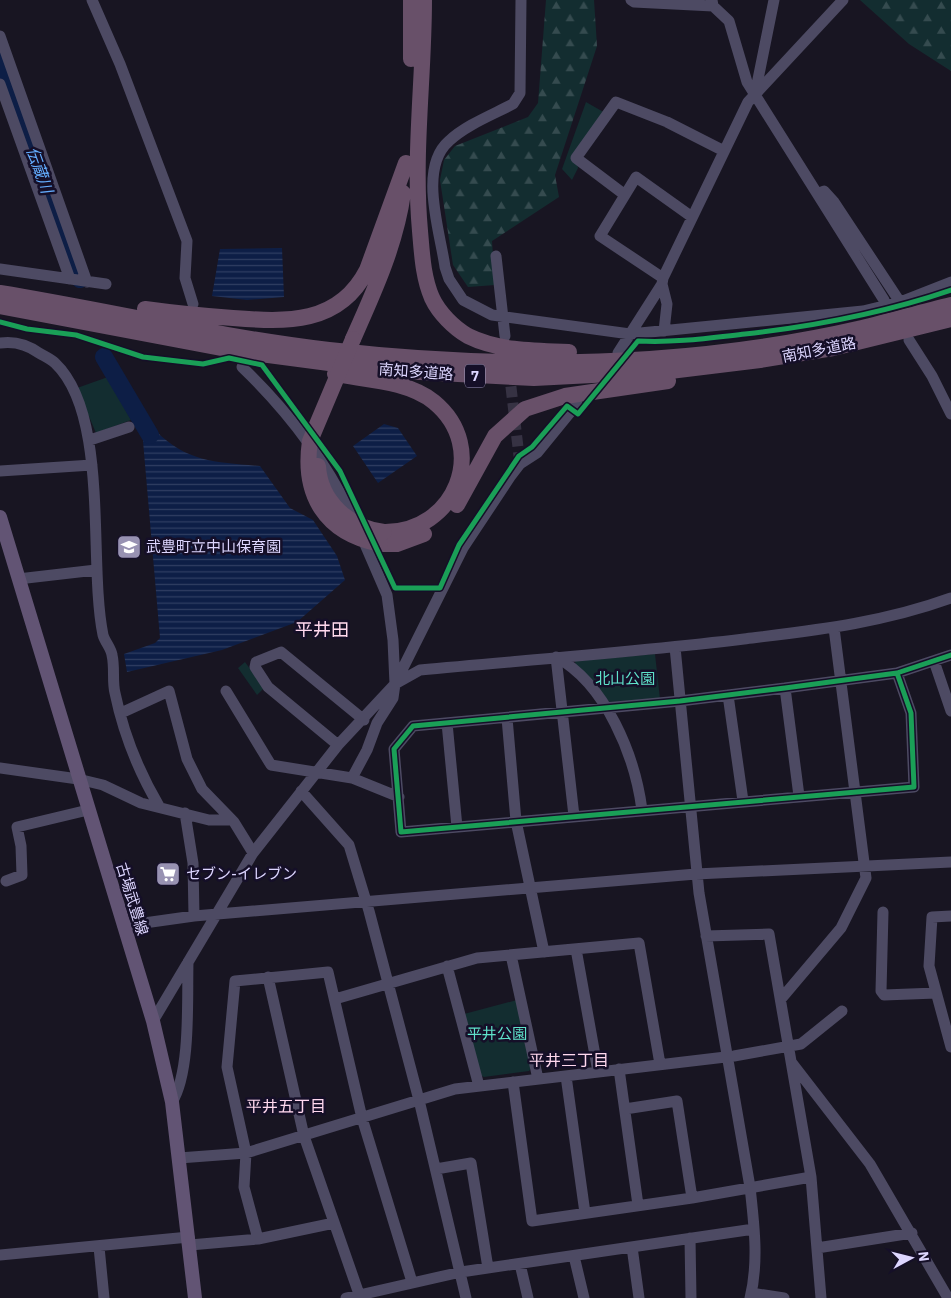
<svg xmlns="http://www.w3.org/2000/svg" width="951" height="1298" viewBox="0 0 951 1298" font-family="'IBM Plex Sans','Noto Sans JP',sans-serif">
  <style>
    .forest { fill: url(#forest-firs) }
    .park { fill: #132d30 }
    .water { fill: url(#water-rules) }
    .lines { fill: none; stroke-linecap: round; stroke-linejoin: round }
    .river { stroke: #0d1e46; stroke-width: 18 }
    .minor-tunnel { stroke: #363243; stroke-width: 11; stroke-dasharray: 11 5.5; stroke-linecap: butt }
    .minor { stroke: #4d4a63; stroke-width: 11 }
    .major { stroke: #625474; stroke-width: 14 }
    .highway { stroke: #685069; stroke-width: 16 }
    .highway-bridge { stroke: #685069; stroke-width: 16 }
    .cycleway-casing { stroke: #150f28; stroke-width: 8 }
    .cycleway { stroke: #1a9f57; stroke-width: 5 }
    .labels { text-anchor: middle; stroke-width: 5; stroke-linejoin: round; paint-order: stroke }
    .shield { fill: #150f28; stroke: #a19abe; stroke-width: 1 }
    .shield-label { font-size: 14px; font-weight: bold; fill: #ddd6ff }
    .street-label { font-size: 15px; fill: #ddd6ff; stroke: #150f28 }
    .poi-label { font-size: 15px; fill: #ddd6ff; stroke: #150f28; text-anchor: start }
    .park-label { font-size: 15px; fill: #5fe2ca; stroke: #150f28 }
    .water-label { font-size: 16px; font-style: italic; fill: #64adff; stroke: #150f28 }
    .neighbourhood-label { font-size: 16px; fill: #ffd8ee; stroke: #150f28 }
    .quarter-label { font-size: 18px; fill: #ffd8ee; stroke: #150f28 }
  </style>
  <defs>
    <pattern id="forest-firs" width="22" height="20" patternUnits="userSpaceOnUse" patternTransform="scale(1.25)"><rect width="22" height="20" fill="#132d30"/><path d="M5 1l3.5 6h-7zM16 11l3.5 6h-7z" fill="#354b4f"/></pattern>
    <pattern id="water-rules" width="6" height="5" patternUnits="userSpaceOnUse" patternTransform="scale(1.25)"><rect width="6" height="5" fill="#0d1e46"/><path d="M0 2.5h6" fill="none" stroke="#303e62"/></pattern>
  </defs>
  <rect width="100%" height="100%" fill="#181522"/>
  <path class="forest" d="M546 0H594L597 46 555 175 559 197 492 241 495 285 468 287 453 265 440 180 444 160 455 146 528 117 538 103Z
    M860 0H951V71L909 44Z"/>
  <path class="park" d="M586 102 607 114 576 158 578 168 572 180 562 169Z
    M108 377 131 420 96 433 77 388Z
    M655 654 660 699 610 703 576 669 575 661Z
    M245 662 264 688 257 695 238 668Z
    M517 1000 531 1068 529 1071 484 1077 480 1075 464 1014Z"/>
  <path class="water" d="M282 248 284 297 247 300 212 296 220 249Z
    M384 424 398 428 417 456 378 483 353 446Z
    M155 430C187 463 217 462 260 466L290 508 313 520 337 556 345 580 297 622 222 650 127 672 124 654 155 643 160 638 143 441Z"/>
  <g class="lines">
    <path class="river" d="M0 61 80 279
      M104 357 150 435"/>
    <path class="minor-tunnel" d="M509 370 519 456"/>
    <path class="minor" d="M92 0 120 64 187 241 185 278 193 304
      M521 0 520 93 513 104C492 115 466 125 449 141 418 168 440 231 445 267L449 279 463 300 492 315 630 334 863 311 900 302 951 282
      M631 0 634 2 713 6
      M712 0 713 6 729 21 747 82 884 300
      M0 36 87 282
      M0 84 70 279
      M755 94 774 0
      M819 193 824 191 834 202 900 302
      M625 195 576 158 616 102 667 122 724 151
      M496 256 505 336
      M0 269 106 284
      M663 278 600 236 636 177 692 217
      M662 284 667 304 664 331
      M909 340 932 376 951 414
      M0 343C14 341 28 345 39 353 44 356 51 359 55 363 110 415 88 562 103 635 105 642 111 648 112 655 115 668 112 681 115 693 123 732 139 772 159 806
      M618 353 662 284 663 278 748 102 843 0
      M242 367C288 411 327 463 354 520
      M90 440 129 427
      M0 471 92 465
      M18 579 96 570
      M675 647 699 893 750 1187C754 1224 759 1262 750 1298
      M556 657C606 684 635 756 642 810
      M556 657 574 816
      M934 661 951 711
      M897 673 911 713 914 787 401 832 394 749 413 726 680 701 785 688 897 673 951 655
      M395 684 420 670C528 660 636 652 744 639 817 630 882 623 951 598
      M785 688 799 796
      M226 691 271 765 352 778 399 797
      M728 695 743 801
      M121 713 169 691 187 759 202 789 234 822 253 853
      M507 718 516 821 544 952
      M447 723 457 827
      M338 745 268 687 255 667 256 662 281 652 364 720
      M0 768 78 779 103 785 141 803 209 820H230
      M352 778 367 750 377 723 393 698 395 684 393 640 387 595 361 535
      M301 791 349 845 369 911 419 1100 466 1298
      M185 813 193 863 194 916
      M6 881 22 875 21 846 17 827 88 810
      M883 912 881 991 884 995 936 993
      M951 916 932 917 929 966 951 1047
      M123 926 194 916 696 874 951 862
      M706 936 769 934 811 1177 821 1298
      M576 949 598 1072
      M511 955 538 1079
      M447 966 479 1086
      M268 977 304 1136 359 1294
      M335 999 477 958 639 943 660 1064
      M781 999 841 928 866 878 834 628
      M153 1021 253 853 338 745 395 684 463 548 510 477 520 464 537 453 577 404
      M792 1063 870 1164 948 1298
      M619 1069 638 1205
      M566 1076 585 1213
      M513 1082 532 1221 692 1198 811 1177
      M172 1102C191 1072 187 999 188 962
      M625 1109 677 1101 692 1198
      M179 1158 246 1153 455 1089 734 1056 801 1044 842 1011
      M436 1169 471 1163 488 1268
      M690 1238 691 1298
      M258 1239 244 1187 246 1153 227 1067 235 981 328 972 362 1118 412 1282
      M190 1245 258 1239 334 1223
      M99 1247 104 1298
      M632 1247 639 1298
      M817 1248 912 1233
      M0 1255 189 1237
      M574 1256 584 1298
      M520 1264 528 1298
      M751 1293 784 1298
      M346 1298 461 1272 754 1229"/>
    <path class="major" d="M0 517 153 1021 172 1102 195 1298"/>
    <path class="highway" d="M424 0C424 77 413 154 420 231 422 254 423 277 432 298 439 313 454 328 468 336 498 351 536 351 569 352
      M411 59V0
      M0 293C110 311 218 337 329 350 506 370 688 368 862 328 892 321 921 312 951 305
      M0 306 237 351 382 370 534 378 670 371 760 360 833 348 951 319
      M145 309C174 313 204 316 233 318 286 322 339 325 367 270L406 163
      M353 339C374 292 396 244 403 193
      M335 374C367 380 408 381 434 402 490 448 455 533 384 532
      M457 505 495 436 525 409 565 396 668 381
      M380 544H397L424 534"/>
    <path class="highway-bridge" d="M353 339 310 441C302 495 325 533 380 544
      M318 466C320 502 350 528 384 532"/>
    <defs>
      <path id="cycleway" d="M0 322 27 329 76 335 143 357 203 364 229 358 262 365 340 471 395 588H440L459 545 519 456 532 447 567 406 578 414 638 341C674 343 709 338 745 334 815 326 884 313 951 290
        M897 673 911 713 914 787 401 832 394 749 413 726 680 701 785 688 897 673 951 655"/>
    </defs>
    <use href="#cycleway" class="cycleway-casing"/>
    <use href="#cycleway" class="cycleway"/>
  </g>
  <defs>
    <symbol id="school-square" viewBox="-11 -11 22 22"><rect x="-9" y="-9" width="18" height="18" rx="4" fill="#9892b2" stroke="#150f28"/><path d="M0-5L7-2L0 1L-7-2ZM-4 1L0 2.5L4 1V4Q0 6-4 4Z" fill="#fff"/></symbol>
    <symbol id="supermarket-square" viewBox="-11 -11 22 22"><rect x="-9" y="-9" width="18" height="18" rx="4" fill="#9892b2" stroke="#150f28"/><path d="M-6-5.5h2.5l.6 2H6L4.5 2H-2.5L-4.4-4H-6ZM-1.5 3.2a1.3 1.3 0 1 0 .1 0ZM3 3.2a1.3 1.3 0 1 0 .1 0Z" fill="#fff"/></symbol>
  </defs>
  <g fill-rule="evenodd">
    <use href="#school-square" x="115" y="533" width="28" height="28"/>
    <use href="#supermarket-square" x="154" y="860" width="28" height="28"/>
  </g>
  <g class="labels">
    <rect class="shield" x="465" y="364.5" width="20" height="23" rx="4"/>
    <g class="shield-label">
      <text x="475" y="381">7</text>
    </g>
    <g class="street-label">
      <text transform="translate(819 350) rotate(-11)" y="5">南知多道路</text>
      <text transform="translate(416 372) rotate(4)" y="5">南知多道路</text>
      <text transform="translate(132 899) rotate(73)" y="5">古場武豊線</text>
    </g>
    <g class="poi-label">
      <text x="146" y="552">武豊町立中山保育園</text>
      <text x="186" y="879">セブン-イレブン</text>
    </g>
    <g class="park-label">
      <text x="625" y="684">北山公園</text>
      <text x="497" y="1039">平井公園</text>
    </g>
    <g class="water-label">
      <text transform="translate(40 170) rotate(70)" y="6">伝蔵川</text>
    </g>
    <g class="neighbourhood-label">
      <text x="569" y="1066">平井三丁目</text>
      <text x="286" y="1112">平井五丁目</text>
    </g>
    <g class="quarter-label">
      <text x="322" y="636">平井田</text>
    </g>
  </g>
  <g transform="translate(911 1258) rotate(83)" stroke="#150f28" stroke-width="4" paint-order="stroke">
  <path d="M0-4L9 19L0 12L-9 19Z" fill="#ddd6ff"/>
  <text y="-8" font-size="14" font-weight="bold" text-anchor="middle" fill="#ddd6ff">N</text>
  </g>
</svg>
